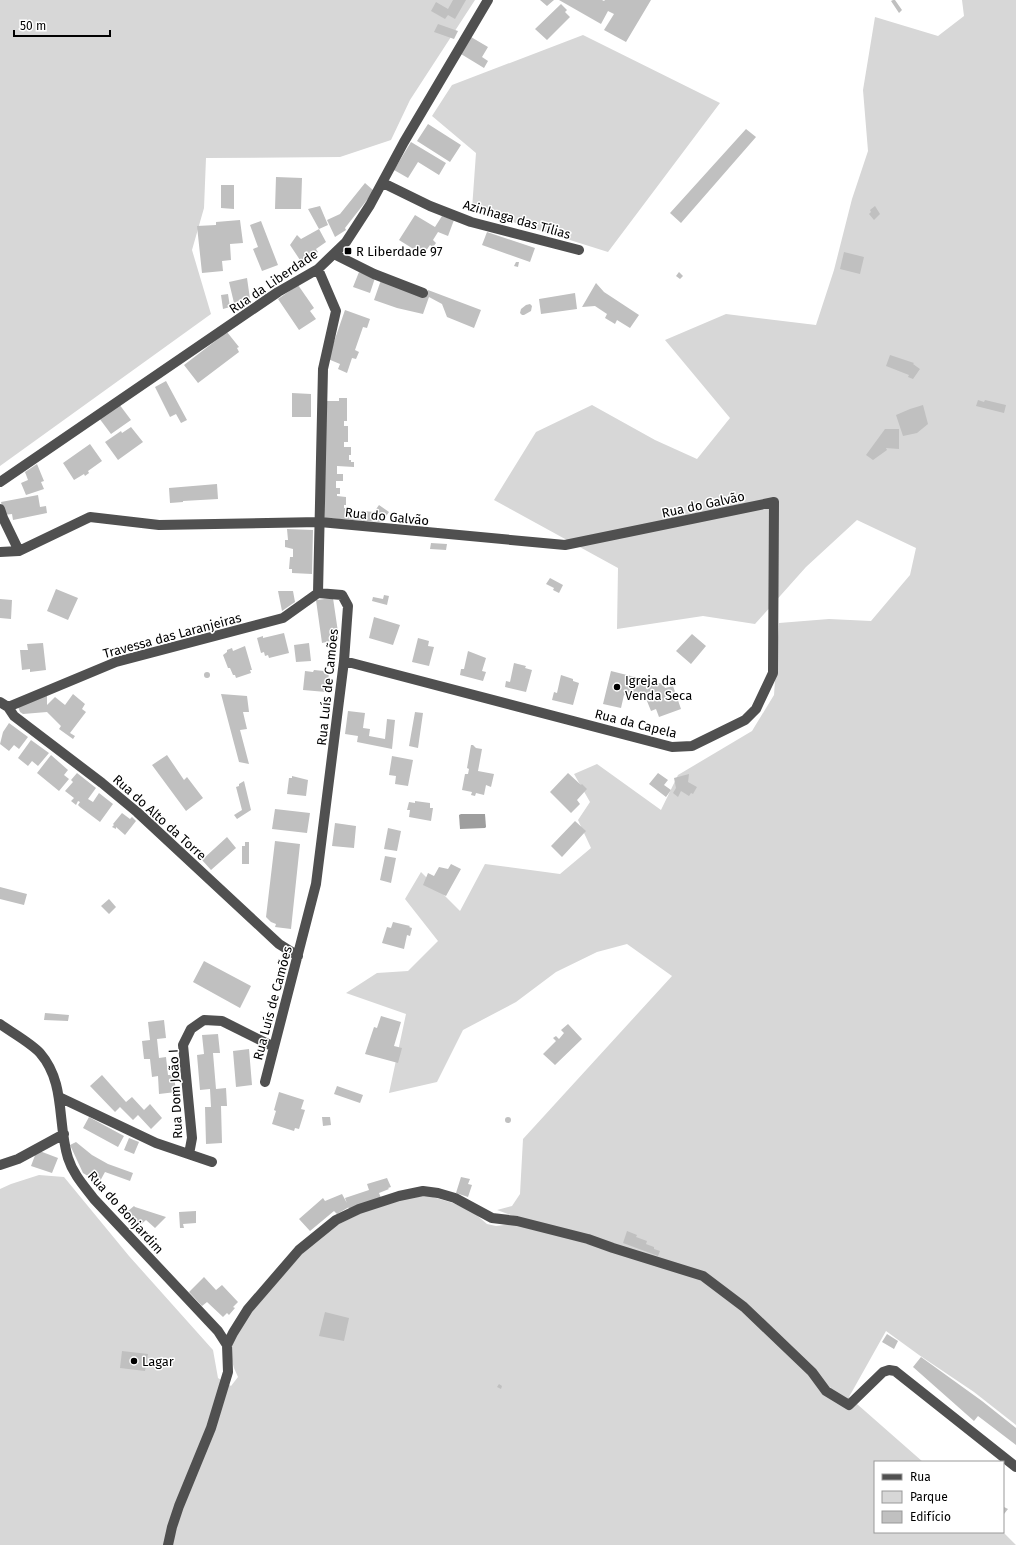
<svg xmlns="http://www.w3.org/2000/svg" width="1016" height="1545" viewBox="0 0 1016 1545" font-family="'Fira Sans',sans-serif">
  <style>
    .green { fill: #d7d7d7 }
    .water { fill: #9e9e9e }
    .building { fill: #c0c0c0 }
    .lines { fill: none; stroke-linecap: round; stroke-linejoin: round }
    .minor { stroke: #505050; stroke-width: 10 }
    .poi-dot { fill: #000; stroke: #fff; stroke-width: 1.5 }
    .labels { text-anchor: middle; stroke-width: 3; stroke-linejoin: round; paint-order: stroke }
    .street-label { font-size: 13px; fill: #000; stroke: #fff }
    .poi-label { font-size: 13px; fill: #000; stroke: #fff; text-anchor: start }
  </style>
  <rect width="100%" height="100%" fill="#fff"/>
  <path class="green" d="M0 0H475L410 100 391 140 340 157 206 158 204 208 192 250 211 314 0 466Z
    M962 0H1016V1425L974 1392 919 1355 886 1331 849 1397 923 1462H875V1532H1003L1016 1545H0V1189L11 1184 39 1175 64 1177 129 1256 213 1350 218 1378 231 1386 238 1377 234 1368 229 1350 251 1310 316 1239 333 1227 371 1208 406 1197 426 1195 453 1203 473 1212 487 1224 496 1226 511 1224 575 1239 497 1210 512 1206 520 1194 523 1139 672 976 627 944 597 952 556 972 516 1002 463 1030 437 1082 389 1093 406 1014 346 993 377 973 408 971 438 941 405 899 421 872 460 911 485 864 560 874 591 848 578 820 590 802 574 774 597 764 661 810 678 775 752 731 774 695 779 623 829 619 871 621 910 575 916 548 857 520 806 567 755 624 703 616 617 629 618 568 494 500 536 432 592 405 655 440 697 459 730 418 665 340 726 314 816 325 834 270 852 199 868 151 863 90 875 17 938 36 964 16Z
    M583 35 720 103 608 252 472 209 476 153 432 116 452 85Z"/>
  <path class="water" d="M461 814H485L486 827 485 828 460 829 459 815Z"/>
  <path class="building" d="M453 0H466L455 19 448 15 445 19 431 11 436 2 448 9Z
    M540 0H554L547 6Z
    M559 0H602L604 1 605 0H651L626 42 604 30 614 14 608 11 601 24Z
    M893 0H895L902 10 899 13 891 1Z
    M561 4 567 10 565 12 570 17 547 40 535 29Z
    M438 24 458 31 454 39 434 32Z
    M471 37 488 47 482 57 488 61 484 68 461 54Z
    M428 124 461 145 450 162 417 141Z
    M746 129 756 137 681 223 670 213Z
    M411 142 446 163 439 175 418 162 408 178 394 170Z
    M276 177 302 178 301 209H275Z
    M365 183 374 191 345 228 346 230 335 237 327 220 340 214Z
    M221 185H234V209L221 208Z
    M320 206 328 225 319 229 308 209Z
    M875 206 880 214 874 220 869 214 871 212 870 210Z
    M415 215 435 227 442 216 454 220 448 236 438 232 433 240 436 243 433 247 430 245 423 255 399 240Z
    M240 220 243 243 230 244 231 260 222 261 223 271 202 273 197 226 216 225V222Z
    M261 221 278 265 262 271 253 249 258 247 250 225Z
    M319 229 326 242 316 249 318 252 302 263 290 245 297 235 301 239Z
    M487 232 535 248 530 262 482 245Z
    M844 252 864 257 860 274 840 269Z
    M516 262H519L518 267 514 266Z
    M359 272 375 278 370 293 353 287Z
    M679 272 683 276 680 279 676 276Z
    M247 278 250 299 234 303 229 282Z
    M381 280 425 296 428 290 481 310 474 328 447 317 442 304 429 297 423 314 397 308 374 300Z
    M596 283 604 292 639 315 630 328 617 320 615 324 605 318 607 314 595 306 582 307Z
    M298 285 314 308 310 311 316 319 299 330 278 299Z
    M575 293 577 309 541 314 539 299Z
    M228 294 230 307 223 309 221 295Z
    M530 304 532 306 531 311 524 315H522L520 313 521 309 526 305Z
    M345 310 370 319 367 328 363 327 355 350 359 352 356 359 352 358 347 373 338 369 340 364 328 359Z
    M227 332 239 347 237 348 239 352 198 383 184 365Z
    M890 355 914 363 913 364 920 369 913 379 908 377 909 375 886 366Z
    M166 381 187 420 181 423 176 414 170 417 155 387Z
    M292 393 311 394V417H292Z
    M339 398H347V421H344V426H348V442H344V447H351V455H349V460H351V462H354V467L337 466V474H343V481H336V488H340V494H337V496L346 497V505H344V508L351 509V510L374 512 379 505 389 512 382 522 325 518V401H339Z
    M978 400 984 402 985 400 1006 405 1004 413 976 406Z
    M119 404 131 420 111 434 99 418Z
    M923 405 928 424 917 433 903 436 896 415 910 409Z
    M131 427 143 442 118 460 105 442 121 431 122 433Z
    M885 429H899V449L886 448 887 450 873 460 866 455Z
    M90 444 102 461 88 471 89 473 85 476 84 474 74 480 63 463Z
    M37 464 44 481 41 482 44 489 26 495 21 483 28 480 25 472Z
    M217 484 218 499 183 501V502L170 503 169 488Z
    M38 495 40 507 46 506 47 513 13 520 12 514 4 515 1 502Z
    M287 529 313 530 312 574 292 573V569H289L290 557H293V549L285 547V540H288Z
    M431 543 447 544 446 550 430 549Z
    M550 578 563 585 559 593 553 590 554 588 546 584Z
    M56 589 78 598 68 620 47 611Z
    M278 591H293L295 602 282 611Z
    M384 595 389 596 387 605 372 601 373 597 383 599Z
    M333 598 339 639 322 643 316 600Z
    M0 599 12 600 11 619 0 618Z
    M374 617 400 625 393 645 369 638Z
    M284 633 289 653 269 658 268 655 265 656 264 652 261 653 257 638 263 636V638Z
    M692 634 706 646 691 664 676 651Z
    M418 638 429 641 428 646 434 647 429 666 412 662Z
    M43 643 46 670 30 672V669L22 670 20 650H28L27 644Z
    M309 643 311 661 296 662 294 645Z
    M245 646 252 670H250L251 673 236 678 235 675H233L230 668H228L223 655 227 652V650L232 648 233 651Z
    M468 651 486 658 482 671 486 672 483 681 460 675 461 669H464Z
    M514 663 526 666 525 668 532 670 526 692 505 687 506 681 510 682Z
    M314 670 324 671V673L329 674 326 692 303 690 305 671 313 672Z
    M611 671 663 684 665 688 673 686 681 709 659 717 656 709 651 711 647 701 624 695 621 708 603 704Z
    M204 675a3 3 0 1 1 6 0a3 3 0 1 1-6 0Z
    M561 675 573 679V681L579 683 573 705 552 700 554 692 557 693Z
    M47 692V705L55 697 65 705 73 694 85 704 82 709 86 712 70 733 75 736 73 739 59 729 61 726 47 712 23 714 20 712 18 707Z
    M221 694 247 696 249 712H243L247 729 240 730 249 764 239 762Z
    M348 711 365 713 363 728 370 729 369 736 385 739 387 719 395 720 392 749 357 742 358 736 345 734Z
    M415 712 423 713 418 748 409 746Z
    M9 723 28 737 19 749 14 745 9 751 0 744 3 732Z
    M31 740 49 753 38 766 32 761 28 766 18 758Z
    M471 745H473L476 748 482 749 478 771 494 774 491 787 486 785 484 795 476 793 475 796 471 795 472 792 462 790 465 774H468L469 769 467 768Z
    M51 755 68 770 64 775 69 779 59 791 37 773Z
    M167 755 184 780 187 777 203 798 186 811 152 765Z
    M392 756 413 760 408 786 395 784 396 776 389 775Z
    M77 773 96 788 88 799 93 802 99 793 113 804 100 822 80 807 78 805 80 802 78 801 76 805 71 801 74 798 65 791 73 782 71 780Z
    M568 773 581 785 582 784 587 789 577 800 580 804 571 813 550 792Z
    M658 773 668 780 664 785 671 790 666 797 649 784Z
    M689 774 688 782 697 787 693 794 691 793 689 796 681 791 678 797 673 793 676 788 674 778Z
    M292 776 308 780 306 796 287 794 289 778H292Z
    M244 781 251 810 237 819 234 815 242 810 236 787 239 786V784Z
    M415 801 430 803V808H433L431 821 409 817 410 810H407L409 802 415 803Z
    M275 809 310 813 307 833 272 829Z
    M122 813 130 819 132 817 136 821 125 835 116 827V829L112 827 114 825 113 824Z
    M575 821 586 831 562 857 551 846Z
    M335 823 356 826 354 848 332 846Z
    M388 828 401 831 397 851 384 849Z
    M227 837 236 848 211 870 202 860Z
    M275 841 300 844 291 929 275 927 276 924 271 922 266 917Z
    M245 842H249V864H242V846H245Z
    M385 856 396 858 391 883 380 880Z
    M451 864 461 869 446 896 423 885 428 873 434 876 439 867 448 869Z
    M0 887 27 894 24 905 0 899Z
    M109 899 116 907 109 914 101 906Z
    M393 922 410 926 409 927 412 928 410 936 407 935 404 949 382 943 387 927 391 928Z
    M204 961 251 986 240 1008 193 982Z
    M45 1013 69 1015 68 1021 44 1020Z
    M381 1016 401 1022 394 1046 402 1048 398 1063 365 1054 374 1027 377 1028Z
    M164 1020 166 1038 157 1039 159 1058 166 1057 168 1075H174L176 1092 159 1094 158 1076 152 1077 150 1059H144L142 1041 150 1040 148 1022Z
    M568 1024 582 1039 555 1065 543 1054 556 1041 553 1038 556 1036 559 1039 564 1033 561 1030Z
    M218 1034 220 1053H213L216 1089 226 1088 227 1106H221L222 1143 206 1144 205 1107H211L210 1089 200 1090 197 1055 204 1054 202 1035Z
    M249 1049 252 1085 236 1087 233 1051Z
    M102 1075 126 1102 132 1097 144 1110 150 1104 162 1118 151 1129 138 1115 133 1120 120 1107 115 1112 90 1086Z
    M337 1086 363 1095 360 1103 334 1094Z
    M279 1092 304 1100 301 1109 305 1110 299 1129 295 1128 294 1131 272 1124 276 1111 274 1110Z
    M505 1120a3 3 0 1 1 6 0a3 3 0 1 1-6 0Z
    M89 1117 124 1136 118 1147 83 1128Z
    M322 1117H330L331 1125 323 1126Z
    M129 1138 139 1142 134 1154 124 1150Z
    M76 1142 92 1155 108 1164 133 1173 130 1181 105 1172 99 1183 83 1173 70 1145Z
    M37 1150 58 1158 52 1173 31 1166Z
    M461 1177 470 1179 468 1184 472 1185 468 1197 456 1193Z
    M387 1178 391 1187 388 1188 389 1189 379 1193 381 1198 349 1209 345 1198 369 1190 367 1184Z
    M342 1194 349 1207 337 1214 334 1211 310 1231 299 1219 323 1198 325 1201Z
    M134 1206 135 1207 166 1217 155 1228 146 1220 136 1229 125 1218 130 1213 128 1211Z
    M196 1211V1223L183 1224 184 1228H180L179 1212Z
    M627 1231 637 1235 636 1237 647 1241 646 1244 654 1247V1249L660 1251 658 1256 623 1243Z
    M204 1277 216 1290 222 1285 238 1302 233 1307 235 1308 229 1315 227 1313 223 1317 207 1302 202 1306 189 1292Z
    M325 1312 349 1318 344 1341 319 1336Z
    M887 1334 898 1341 894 1349 882 1342Z
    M122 1351 148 1354 145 1371 120 1368Z
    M921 1357 982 1401 1016 1428V1445L978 1416 974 1421 913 1367Z
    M499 1384 502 1386 501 1389 497 1387Z
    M1004 1507 1008 1509 1004 1514 1003 1508Z"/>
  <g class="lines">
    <path class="minor" d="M383 183 430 206 471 222 579 250
      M334 254 374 274 423 293
      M0 482 278 292 318 269 346 242 370 205 404 142 488 0
      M0 509 3 518 19 551
      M0 552 19 551 90 517 159 525 320 522 565 545 774 502 773 673 756 709 745 720 692 746 672 747 344 661
      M0 702 8 707 14 716 102 783 137 812 279 944 298 956
      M8 707 116 662 283 618 318 593
      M0 1024C11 1032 31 1043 40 1053 66 1083 57 1122 68 1158 73 1174 84 1186 94 1199L218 1331 227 1345
      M265 1082 316 884 344 661 348 606 342 595 318 593 323 369 336 311 318 269
      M59 1097 156 1143 212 1162
      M189 1154 192 1138 183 1045 191 1029 204 1020 222 1021 274 1047
      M0 1165 18 1159 64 1134
      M168 1545 172 1527 179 1506 211 1428 228 1372 227 1345 233 1333 248 1309 299 1250 336 1220 359 1209 399 1196 423 1191 438 1193 455 1198 492 1218 517 1221 588 1239 613 1248 703 1276 744 1307 812 1372 826 1391 849 1405 883 1372 889 1370 895 1371 1016 1467"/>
  </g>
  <g class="poi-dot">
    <rect x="344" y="247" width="8" height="8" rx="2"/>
    <circle cx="617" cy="687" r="4"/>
    <circle cx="134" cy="1361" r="4"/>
  </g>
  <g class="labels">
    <g class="street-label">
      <text transform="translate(517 219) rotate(16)" y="5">Azinhaga das Tílias</text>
      <text transform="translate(273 281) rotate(-34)" y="5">Rua da Liberdade</text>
      <text transform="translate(703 504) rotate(-12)" y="5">Rua do Galvão</text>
      <text transform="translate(387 516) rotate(6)" y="5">Rua do Galvão</text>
      <text transform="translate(172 635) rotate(-15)" y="5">Travessa das Laranjeiras</text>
      <text transform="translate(327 687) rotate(-84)" y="5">Rua Luís de Camões</text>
      <text transform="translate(636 723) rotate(14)" y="5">Rua da Capela</text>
      <text transform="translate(160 817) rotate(42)" y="5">Rua do Alto da Torre</text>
      <text transform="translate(272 1003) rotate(-75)" y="5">Rua Luís de Camões</text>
      <text transform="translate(175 1094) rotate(-93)" y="5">Rua Dom João I</text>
      <text transform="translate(126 1212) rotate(48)" y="5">Rua do Bonjardim</text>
    </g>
    <g class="poi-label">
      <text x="356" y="256">R Liberdade 97</text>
      <text x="625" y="685">Igreja da<tspan x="625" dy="15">Venda Seca</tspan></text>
      <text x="142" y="1366">Lagar</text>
    </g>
  </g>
  <rect x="874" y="1461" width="130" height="72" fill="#ffffff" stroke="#999999"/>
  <rect x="882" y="1474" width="20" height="6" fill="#505050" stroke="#999999"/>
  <text x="910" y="1481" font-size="12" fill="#000000">Rua</text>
  <rect x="882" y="1491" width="20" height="12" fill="#d7d7d7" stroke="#999999"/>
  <text x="910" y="1501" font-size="12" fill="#000000">Parque</text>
  <rect x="882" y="1511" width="20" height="12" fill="#c0c0c0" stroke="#999999"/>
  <text x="910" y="1521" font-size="12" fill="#000000">Edifício</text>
  <path d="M14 30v6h96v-6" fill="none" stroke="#000000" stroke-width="2"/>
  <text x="20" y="30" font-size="12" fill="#000000" stroke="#ffffff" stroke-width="3" paint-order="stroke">50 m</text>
</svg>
